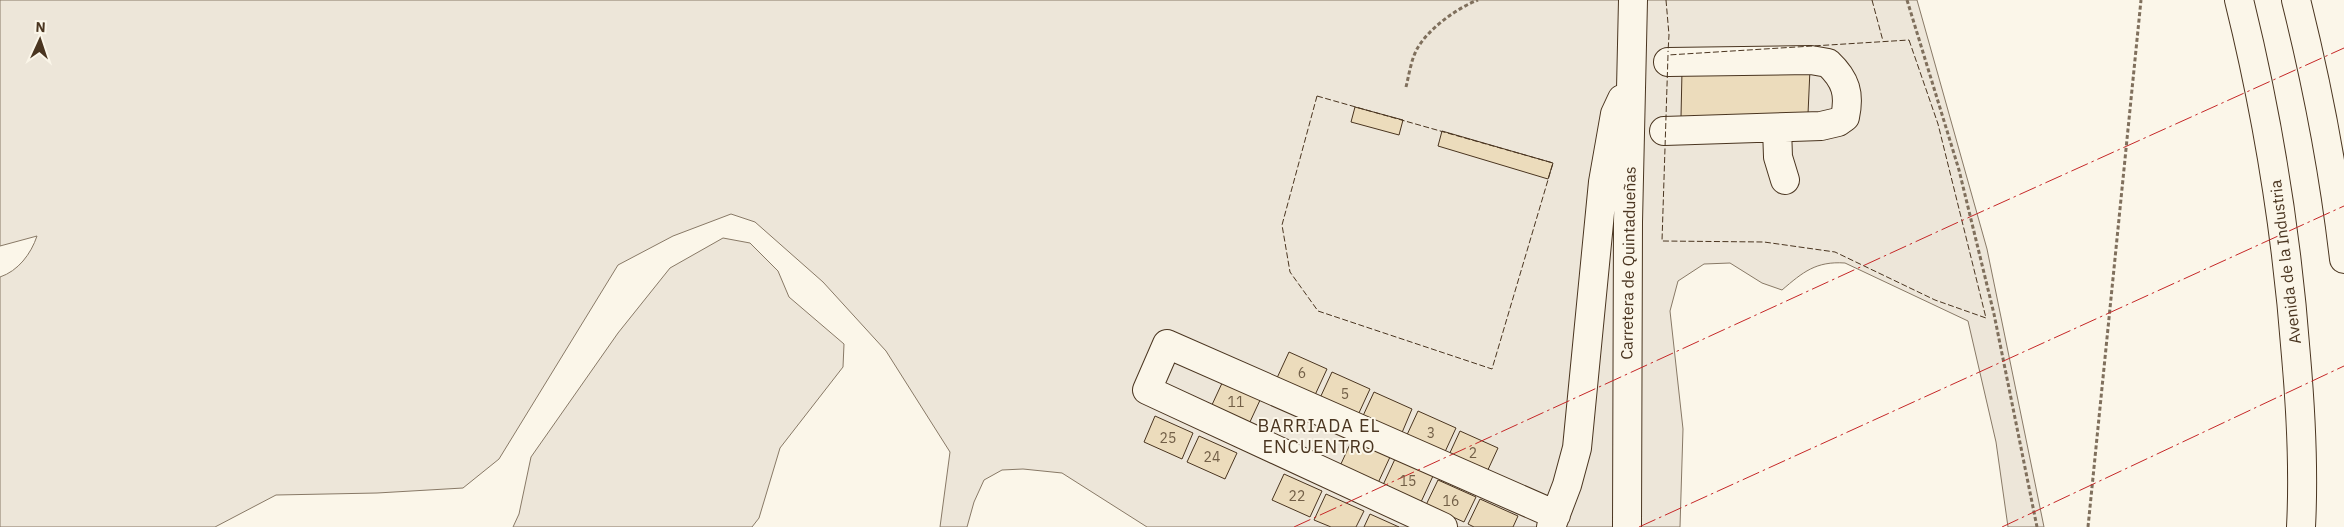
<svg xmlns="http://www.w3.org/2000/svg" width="2344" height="527" viewBox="0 0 2344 527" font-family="'IBM Plex Sans',sans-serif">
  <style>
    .green { fill: #ede6d9; stroke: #887966 }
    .building { fill: #ecdcbc; stroke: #4a3520 }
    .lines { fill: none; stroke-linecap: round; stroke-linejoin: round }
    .minor-casing { stroke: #4a3520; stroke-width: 30 }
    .major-casing { stroke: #4a3520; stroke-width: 30 }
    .path { stroke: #7f6f5c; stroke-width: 3; stroke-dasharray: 4 2.5; stroke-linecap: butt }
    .minor { stroke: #fbf6e9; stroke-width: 28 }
    .major { stroke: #fbf6e9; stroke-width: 28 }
    .fence { stroke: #4a3520; stroke-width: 1; stroke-dasharray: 6 2.5; stroke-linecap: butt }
    .power { stroke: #c62828; stroke-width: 1; stroke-dasharray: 18 4 2.5 4; stroke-linecap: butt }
    .labels { text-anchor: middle; stroke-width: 4; stroke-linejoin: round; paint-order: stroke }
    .number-label { font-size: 14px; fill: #725f47 }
    .street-label { font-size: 16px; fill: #4a3520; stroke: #fbf6e9 }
    .neighbourhood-label { font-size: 18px; letter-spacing: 1px; fill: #4a3520; stroke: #fbf6e9 }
  </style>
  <rect width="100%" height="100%" fill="#fbf6e9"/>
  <path class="green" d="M0 0H1917L1987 249 2044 527H2008L1996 442 1968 321 1845 263C1816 261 1803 272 1782 290L1762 283 1730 263 1704 264 1678 281 1670 311 1683 429 1680 527H1147L1062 473 1023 469 1002 470 984 480 974 502 967 527H940L950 452 886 351 823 282 755 222 731 214 673 236 618 265 499 459 463 488 377 493 276 495 215 527H0V277C18 271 31 254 37 236L0 246Z
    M723 238 750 243 778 271 789 297 844 344 843 367 780 448 759 518 752 527H513L519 514 531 457 618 333 670 268Z"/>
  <path class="building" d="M1810 69 1808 114 1681 117 1682 71Z
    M1355 107 1403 120 1399 135 1351 122Z
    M1442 131 1553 163 1548 179 1438 146Z
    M1289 352 1327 369 1315 395 1277 378Z
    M1332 372 1370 389 1358 415 1320 398Z
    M1223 381 1261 398 1249 424 1211 407Z
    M1374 392 1412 409 1401 435 1362 418Z
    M1418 411 1456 428 1444 454 1406 437Z
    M1155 416 1193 433 1182 459 1144 442Z
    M1460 431 1498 448 1486 474 1448 457Z
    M1199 436 1237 453 1225 479 1187 462Z
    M1352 440 1390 457 1378 483 1340 466Z
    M1395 459 1433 476 1421 502 1383 485Z
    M1284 474 1322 491 1310 517 1272 500Z
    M1438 480 1476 497 1464 522 1426 505Z
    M1326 494 1364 511 1356 527H1331L1314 520Z
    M1480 499 1518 516 1513 527H1474L1468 524Z
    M1370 514 1399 527H1364Z"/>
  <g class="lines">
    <defs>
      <path id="minor" d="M1777 128 1778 157 1785 180
        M1664 131 1821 126 1838 122 1845 117C1850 94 1846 80 1828 63L1811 60 1668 62
        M1443 527 1147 390 1167 344 1556 515
        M1551 527 1567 485 1577 448 1603 182 1615 114 1622 99
        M1627 527 1628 222 1633 0"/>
      <path id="major" d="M2239 0C2268 117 2287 236 2296 356 2301 413 2304 470 2301 527
        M2296 0C2317 84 2334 172 2344 259"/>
    </defs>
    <use href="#minor" class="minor-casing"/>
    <use href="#major" class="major-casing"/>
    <path class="path" d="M1907 0 1959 170 1994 314 2037 527
      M1406 87C1409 75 1411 60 1417 49 1428 29 1457 8 1478 0
      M2088 527 2141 0"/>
    <use href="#minor" class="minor"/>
    <use href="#major" class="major"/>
    <path class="fence" d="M1666 0 1669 35 1668 52
      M1872 0 1883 41
      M1909 40 1938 124 1986 318 1935 300 1835 252 1764 242 1662 241 1668 55Z
      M1317 96 1553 163 1492 369 1318 311 1290 272 1282 225Z"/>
    <path class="power" d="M1294 527 1952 225 2344 48
      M1639 527 2344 206
      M2002 527 2344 366"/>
  </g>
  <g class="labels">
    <g class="number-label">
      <text x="1302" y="378">6</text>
      <text x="1345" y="399">5</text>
      <text x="1236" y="407">11</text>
      <text x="1431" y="438">3</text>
      <text x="1168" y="443">25</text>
      <text x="1473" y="458">2</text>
      <text x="1212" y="462">24</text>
      <text x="1408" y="486">15</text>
      <text x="1297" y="501">22</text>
      <text x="1451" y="506">16</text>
    </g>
    <g class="street-label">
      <text transform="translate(2285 262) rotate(-97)" y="6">Avenida de la Industria</text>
      <text transform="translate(1628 263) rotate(-89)" y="6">Carretera de Quintadueñas</text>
    </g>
    <g class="neighbourhood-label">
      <text x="1319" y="432">BARRIADA EL<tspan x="1319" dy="21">ENCUENTRO</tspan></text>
    </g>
  </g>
  <g transform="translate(40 40) rotate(3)" stroke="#fbf6e9" stroke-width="4" paint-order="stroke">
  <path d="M0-4L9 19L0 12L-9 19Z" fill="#4a3520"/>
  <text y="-8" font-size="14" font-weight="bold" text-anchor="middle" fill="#4a3520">N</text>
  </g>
</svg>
